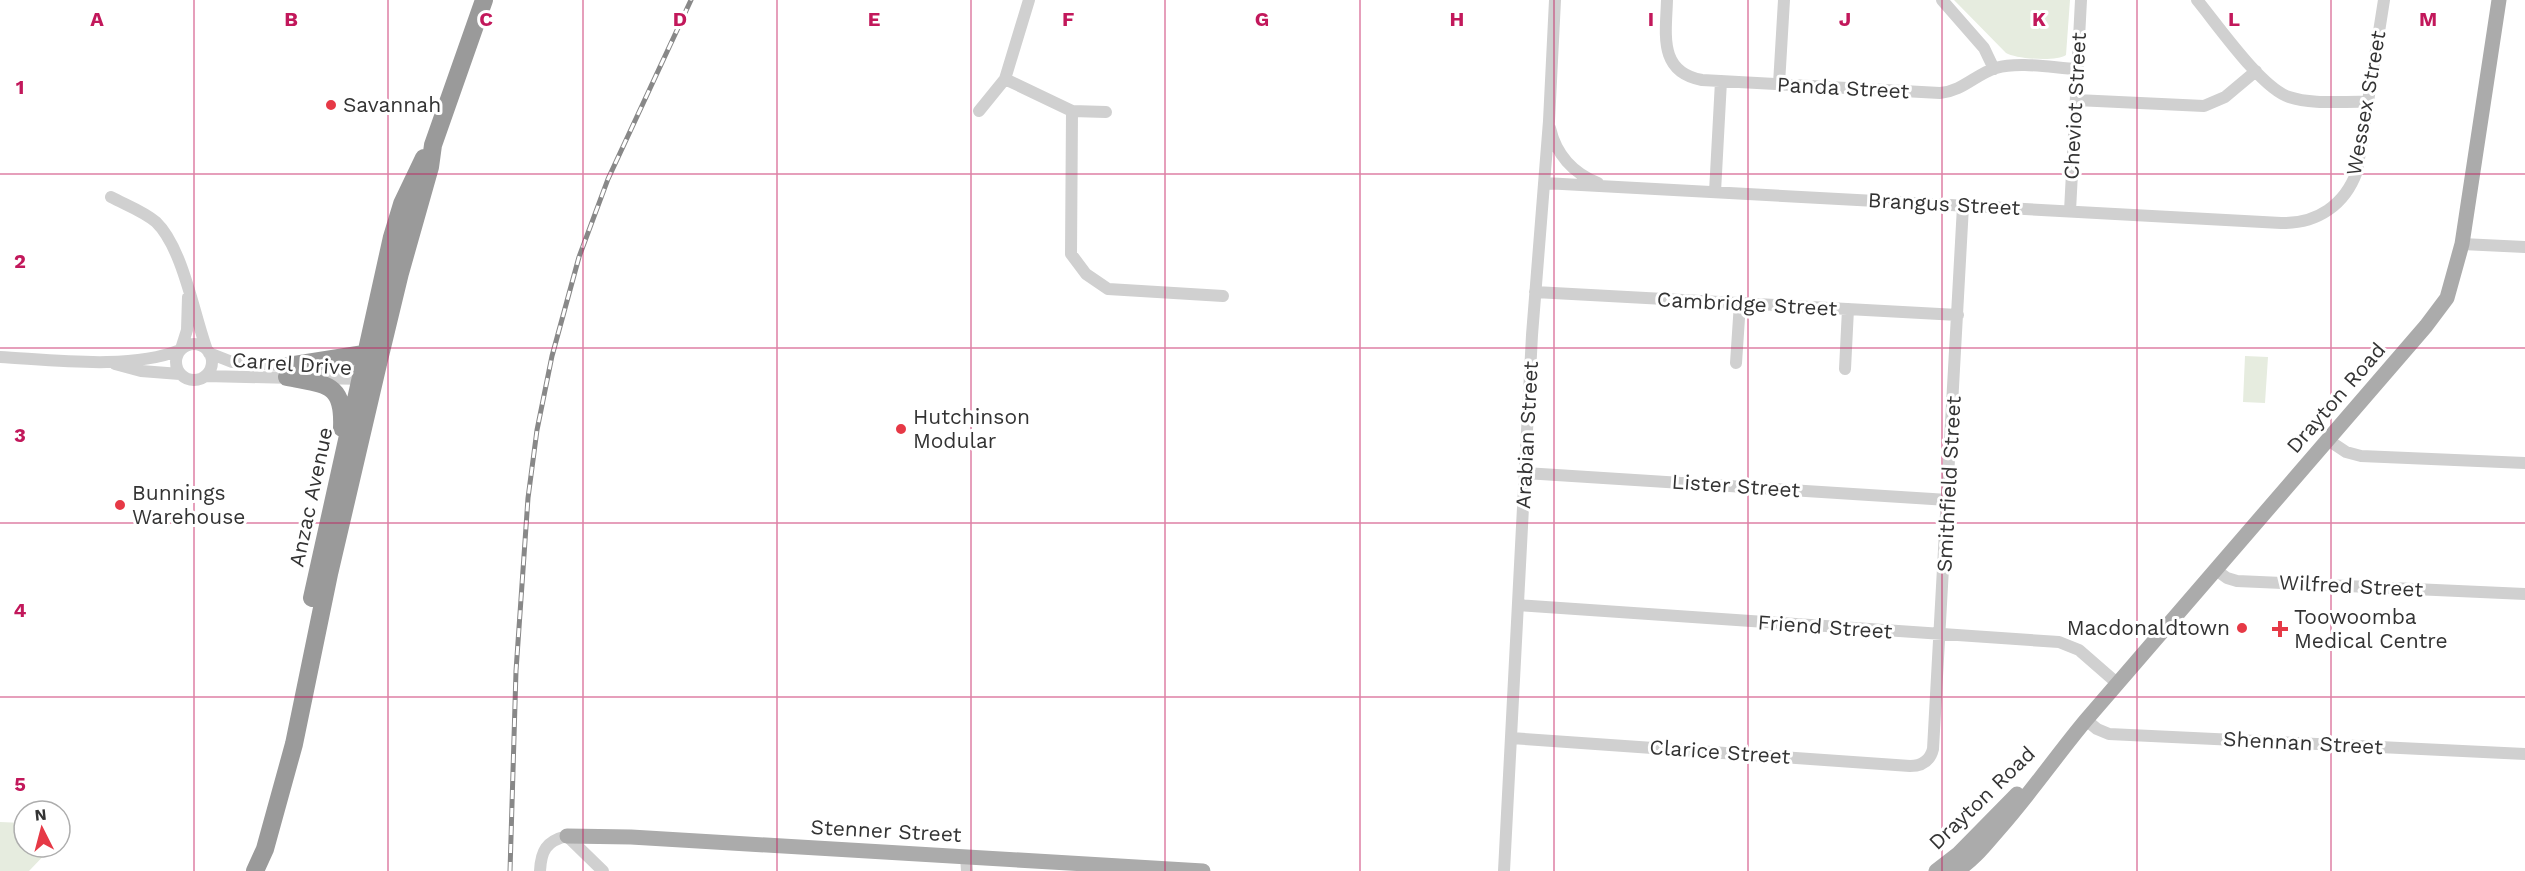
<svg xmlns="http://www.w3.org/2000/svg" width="2525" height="871" viewBox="0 0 2525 871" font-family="'Work Sans',sans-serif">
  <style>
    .green { fill: #e6ecdf }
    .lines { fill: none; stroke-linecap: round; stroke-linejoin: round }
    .minor { stroke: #d0d0d0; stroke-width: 12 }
    .major { stroke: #ababab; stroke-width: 15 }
    .highway { stroke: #9a9a9a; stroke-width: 18 }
    .rail-casing { stroke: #888; stroke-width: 5 }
    .rail { stroke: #fff; stroke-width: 3; stroke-dasharray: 9; stroke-linecap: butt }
    .grid { fill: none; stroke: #c2185b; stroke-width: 1.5; stroke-opacity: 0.55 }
    .poi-dot { fill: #e63946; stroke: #fff; stroke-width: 2 }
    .labels { text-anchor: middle; stroke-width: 6; stroke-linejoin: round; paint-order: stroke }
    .street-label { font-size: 21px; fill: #333; stroke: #fff }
    .poi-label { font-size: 21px; fill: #333; stroke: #fff; text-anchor: start }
    .grid-label { font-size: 20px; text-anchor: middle; font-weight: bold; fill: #c2185b; stroke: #fff; stroke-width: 6; stroke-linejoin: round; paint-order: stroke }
  </style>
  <rect width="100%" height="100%" fill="#fff"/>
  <path class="green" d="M1954 0H2070L2066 55C2057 62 2016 59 2006 53Z
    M2245 356 2268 357 2265 403 2243 402Z
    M0 822 24 823V847H52L29 871H0Z"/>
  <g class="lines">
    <path class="minor" d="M1667 0C1666 34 1658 72 1702 80L1940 93C1963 91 1976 74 1996 68 2019 61 2054 68 2077 69
      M1942 0 1984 48 1994 69
      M2197 0C2217 24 2261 88 2289 97 2313 105 2344 101 2369 102
      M1005 79 1072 111 1106 112
      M1779 84 1784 0
      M2076 100 2204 106 2225 97 2256 71
      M979 111 1005 79 1029 0
      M1072 111 1071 254 1086 274 1108 289 1223 296
      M1550 128C1556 154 1573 173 1598 183
      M1544 183 2281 223C2317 224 2345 205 2357 171L2384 0
      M1715 192 1721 81
      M111 197C126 205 143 211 156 222 183 248 194 315 207 350
      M2070 211 2081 0
      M2462 244 2525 247
      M1535 292 1958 315
      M176 362a18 18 0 1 1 36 0a18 18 0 1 1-36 0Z
      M181 349 187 330 188 297
      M209 353 232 362 296 366
      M0 357C54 360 130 370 180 350
      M1736 363 1740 303
      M115 364 141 371 180 374
      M316 367 368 369
      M1845 369 1848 309
      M206 376 294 378
      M315 378 366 379
      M2328 440 2346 452 2361 456 2525 463
      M1525 473 1948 500
      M2216 570 2227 578 2237 581 2525 594
      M1518 605 2059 642 2079 650 2118 684
      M2086 720 2097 729 2109 734 2525 754
      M1511 738 1910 766C1922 766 1930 761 1933 749L1963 206
      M966 856 967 871
      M540 871C541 851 546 841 567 836L603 871
      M1504 871 1532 335 1549 121 1555 0"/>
    <path class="major" d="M567 836 631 837 1203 871
      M1936 871 1958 854 2017 794
      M1956 871C1974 860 1986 844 1999 829 2030 794 2056 756 2086 720L2426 326 2447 298 2462 244 2499 0"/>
    <path class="highway" d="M288 366 364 354
      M287 377C326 385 344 382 342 428
      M312 598 392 237 402 204 424 158
      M255 871 265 849 294 744 329 574 378 364 400 273 430 167 433 145 484 0"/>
    <defs>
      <path id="rail" d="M510 871 516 671 528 498 537 430 552 356 579 257 608 179 691 0"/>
    </defs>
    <use href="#rail" class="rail-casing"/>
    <use href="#rail" class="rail"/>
  </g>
  <path class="grid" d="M194 0V871M388 0V871M583 0V871M777 0V871M971 0V871M1165 0V871M1360 0V871M1554 0V871M1748 0V871M1942 0V871M2137 0V871M2331 0V871M0 174H2525M0 348H2525M0 523H2525M0 697H2525"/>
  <g class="poi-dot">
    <circle cx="331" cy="105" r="6"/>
    <circle cx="901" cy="429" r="6"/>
    <circle cx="120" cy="505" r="6"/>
    <circle cx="2242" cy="628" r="6"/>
    <path d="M2277 620h6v6h6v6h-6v6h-6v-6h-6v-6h6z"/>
  </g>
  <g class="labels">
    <g class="street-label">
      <text transform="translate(1843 88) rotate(3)" y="7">Panda Street</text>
      <text transform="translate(2366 103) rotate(-80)" y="7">Wessex Street</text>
      <text transform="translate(2075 106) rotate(-87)" y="7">Cheviot Street</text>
      <text transform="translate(1944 204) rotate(3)" y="7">Brangus Street</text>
      <text transform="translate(1747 304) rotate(3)" y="7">Cambridge Street</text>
      <text transform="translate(292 364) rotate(4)" y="7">Carrel Drive</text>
      <text transform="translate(2336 398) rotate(-49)" y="7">Drayton Road</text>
      <text transform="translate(1527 435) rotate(-87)" y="7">Arabian Street</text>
      <text transform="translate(1949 484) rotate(-87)" y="7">Smithfield Street</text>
      <text transform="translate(1736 486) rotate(4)" y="7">Lister Street</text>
      <text transform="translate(311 497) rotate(-78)" y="7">Anzac Avenue</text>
      <text transform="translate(2351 586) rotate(3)" y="7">Wilfred Street</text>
      <text transform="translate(1825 627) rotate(4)" y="7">Friend Street</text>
      <text transform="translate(2303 743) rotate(3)" y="7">Shennan Street</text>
      <text transform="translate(1720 752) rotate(4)" y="7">Clarice Street</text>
      <text transform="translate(1982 798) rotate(-44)" y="7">Drayton Road</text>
      <text transform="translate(886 831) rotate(3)" y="7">Stenner Street</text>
    </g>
    <g class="poi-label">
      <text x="343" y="112">Savannah</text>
      <text x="913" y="424">Hutchinson<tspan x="913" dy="24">Modular</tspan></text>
      <text x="132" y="500">Bunnings<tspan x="132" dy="24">Warehouse</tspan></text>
      <text x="2294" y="624">Toowoomba<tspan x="2294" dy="24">Medical Centre</tspan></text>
      <text x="2230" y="635" text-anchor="end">Macdonaldtown</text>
    </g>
  </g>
  <g class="grid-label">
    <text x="97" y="26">A</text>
    <text x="291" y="26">B</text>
    <text x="486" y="26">C</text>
    <text x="680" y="26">D</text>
    <text x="874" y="26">E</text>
    <text x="1068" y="26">F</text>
    <text x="1262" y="26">G</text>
    <text x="1457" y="26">H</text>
    <text x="1651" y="26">I</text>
    <text x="1845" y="26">J</text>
    <text x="2039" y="26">K</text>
    <text x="2234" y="26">L</text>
    <text x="2428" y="26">M</text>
    <text x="20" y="94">1</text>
    <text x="20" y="268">2</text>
    <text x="20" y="442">3</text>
    <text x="20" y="617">4</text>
    <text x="20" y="791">5</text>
  </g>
  <g transform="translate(42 829) rotate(354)"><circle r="28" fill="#ffffff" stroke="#adadad" stroke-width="1.5"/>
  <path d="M0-4.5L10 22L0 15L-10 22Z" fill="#e63946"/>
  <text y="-9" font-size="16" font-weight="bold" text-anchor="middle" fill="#333333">N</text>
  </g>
</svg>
